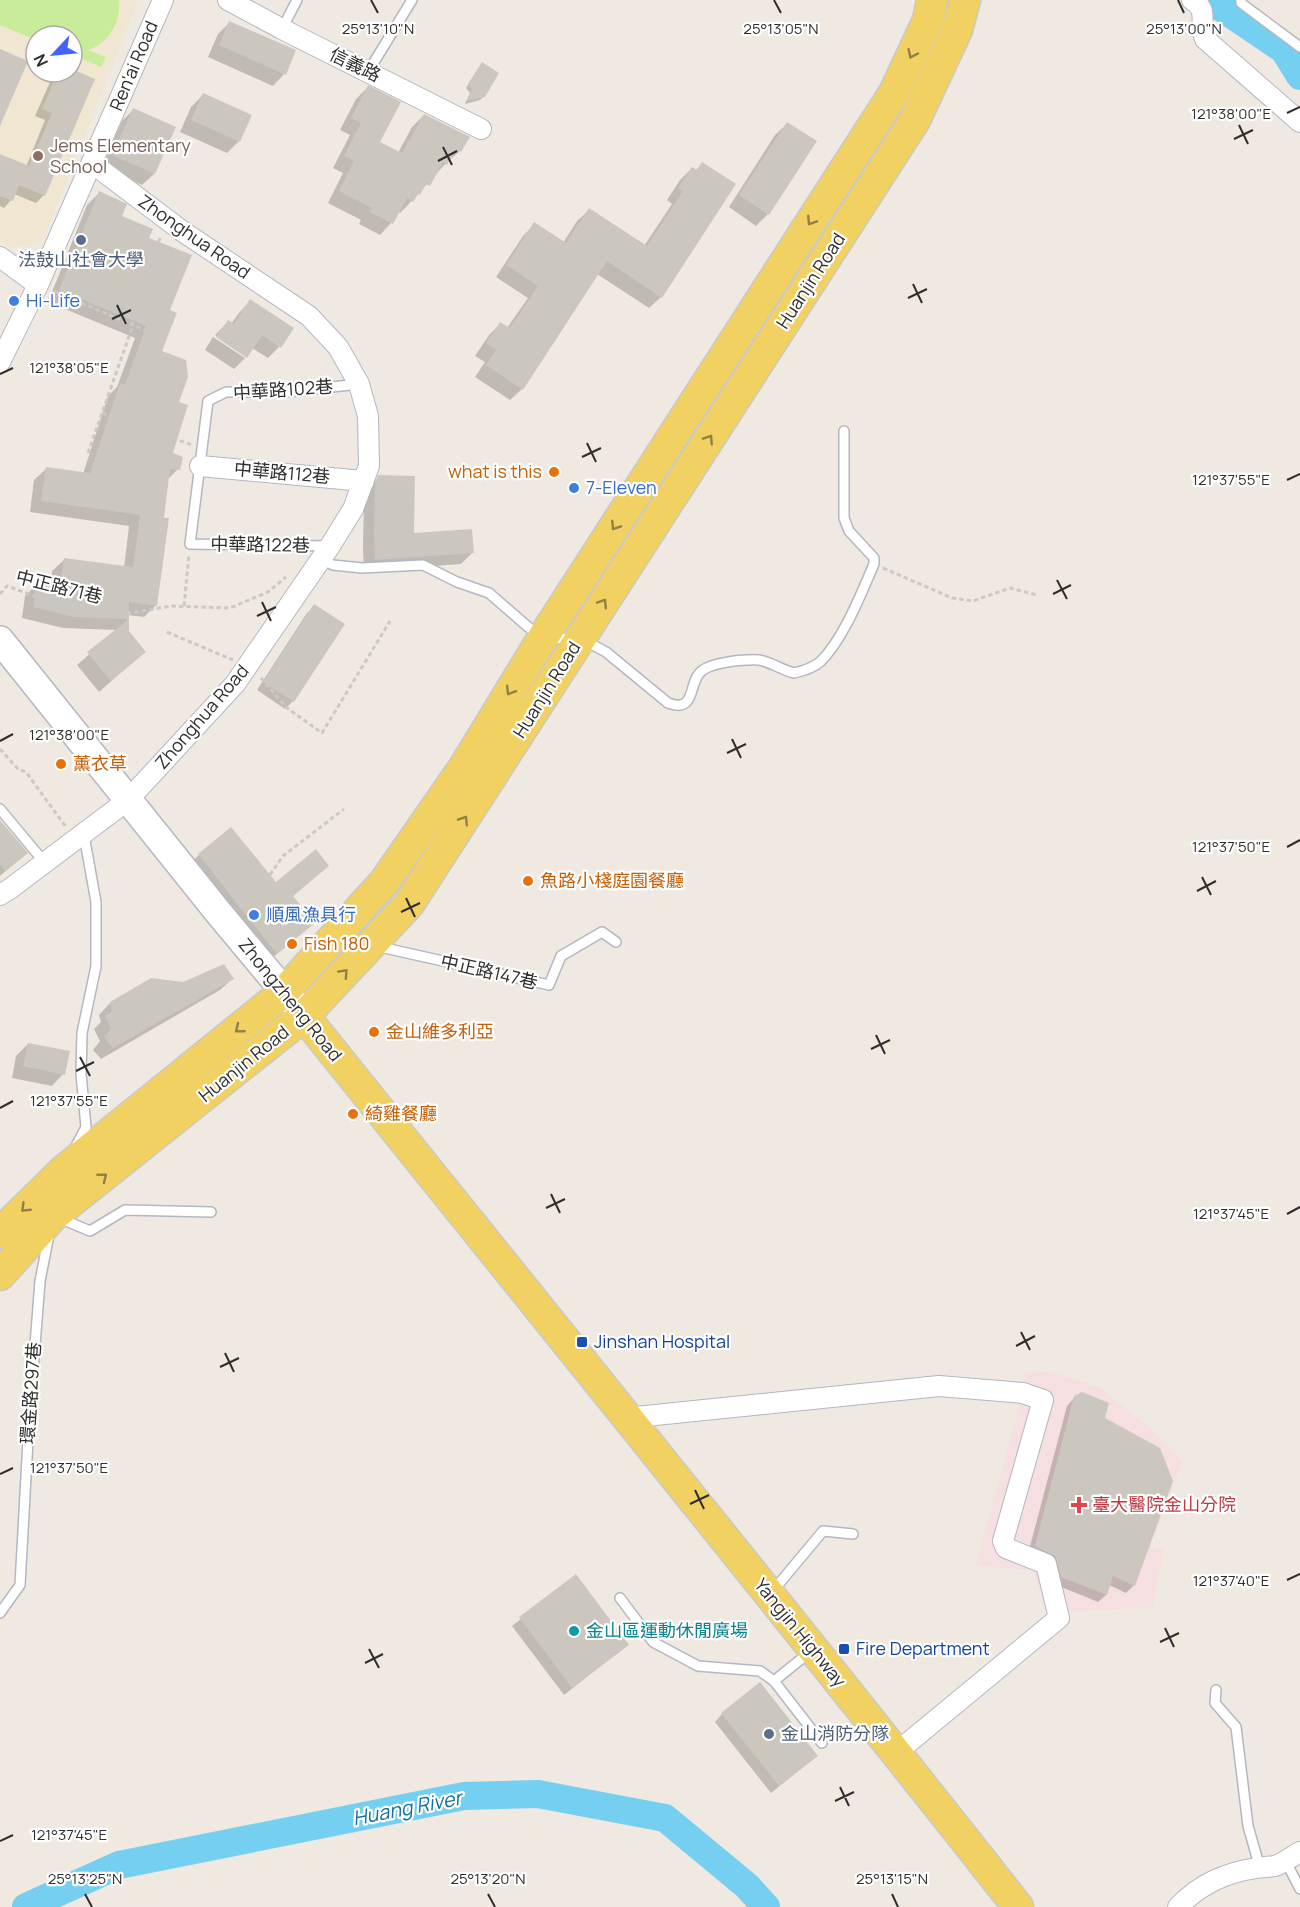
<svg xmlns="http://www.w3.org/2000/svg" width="1300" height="1907" viewBox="0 0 1300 1907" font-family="Manrope,'Noto Sans TC',sans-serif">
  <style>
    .education { fill: #f0e6d1; fill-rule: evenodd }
    .medical { fill: #f5dfe0 }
    .pitch { fill: #c9ec9a }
    .shadow { fill: #0003 }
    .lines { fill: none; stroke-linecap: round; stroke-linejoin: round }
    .river { stroke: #75cff0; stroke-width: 28 }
    .building { fill: #cbc7bf }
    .lane-casing { stroke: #b4b7c1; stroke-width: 12 }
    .street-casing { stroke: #b4b7c1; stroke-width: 22 }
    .secondary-casing { stroke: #b4b7c1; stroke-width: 30 }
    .primary-casing { stroke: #c9c9c9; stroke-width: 33 }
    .path { stroke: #c9c9c9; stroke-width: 3; stroke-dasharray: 4.5 3; stroke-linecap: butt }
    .lane { stroke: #fff; stroke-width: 9 }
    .street { stroke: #fff; stroke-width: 20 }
    .secondary { stroke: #fff; stroke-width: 27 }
    .primary { stroke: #f2d163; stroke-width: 30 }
    .oneway { stroke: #908048 }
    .ticks { fill: none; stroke: #2e2e2e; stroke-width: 2 }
    .education-dot { fill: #8d6e63; stroke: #fff; stroke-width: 2 }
    .service-dot { fill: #5c6f8a; stroke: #fff; stroke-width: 2 }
    .shop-dot { fill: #3f7fe0; stroke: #fff; stroke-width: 2 }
    .food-dot { fill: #e8710a; stroke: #fff; stroke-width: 2 }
    .transit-dot { fill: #1a4fb4; stroke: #fff; stroke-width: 2 }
    .health-dot { fill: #e0444e; stroke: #fff; stroke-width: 2 }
    .culture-dot { fill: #0f9aa8; stroke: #fff; stroke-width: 2 }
    .labels { text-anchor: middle; stroke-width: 4.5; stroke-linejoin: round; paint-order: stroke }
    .street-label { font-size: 18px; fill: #2e2e2e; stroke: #fff }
    .education-label { font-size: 18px; fill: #785e54; stroke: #fff; text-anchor: start }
    .service-label { font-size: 18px; fill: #4e5e75; stroke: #fff }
    .shop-label { font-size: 18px; fill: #366cbe; stroke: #fff; text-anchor: start }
    .food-label { font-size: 18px; fill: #c56008; stroke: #fff; text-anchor: start }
    .transit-label { font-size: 18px; fill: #164399; stroke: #fff; text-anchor: start }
    .health-label { font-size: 18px; fill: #be3a42; stroke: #fff; text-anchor: start }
    .culture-label { font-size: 18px; fill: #0d838f; stroke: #fff; text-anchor: start }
    .water-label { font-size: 20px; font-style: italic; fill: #0d6fa3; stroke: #fff }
    .ticks-label { font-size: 15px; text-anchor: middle; fill: #2e2e2e; stroke: #fff; stroke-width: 4.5; stroke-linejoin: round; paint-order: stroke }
  </style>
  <rect width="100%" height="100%" fill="#efe9e1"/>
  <path class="education" d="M0 0H138L42 242 12 248 0 240ZM36 36H72V72H36Z"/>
  <path class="medical" d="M1050 1372 1100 1388 1152 1430 1182 1462 1150 1548 1163 1550 1153 1607 1058 1612 1045 1610 1034 1570 976 1566 1023 1393 1025 1373Z"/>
  <path class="pitch" d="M0 0H119C121 21 109 45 87 50L106 57 101 67 72 55V36H36V40L0 25Z"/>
  <path class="shadow" d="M230 22 284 74 273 86 208 57 218 34Z
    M482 64 484 96 480 100 465 104 470 93 466 88Z
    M72 70 93 79 44 195 36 203 14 194 11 200 4 208 0 206V156L26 167 45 120 35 116 54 73 72 72Z
    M368 87 378 143 398 153 412 127 424 115 460 151 447 162 407 206 400 213 398 211 391 223 380 235 359 224 361 220 328 203 343 173 333 168 350 135 340 130 356 99Z
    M203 95 239 141 227 153 180 132 191 107Z
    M133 110 154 174 142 185 102 167 122 121Z
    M787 124 768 214 756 226 729 207 775 135Z
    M702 164 661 297 649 308 597 274 522 389 510 400 475 377 485 362 475 356 489 335 500 324 507 328 528 298 496 277 523 236 535 224 563 243 577 221 589 210 644 246 672 204 667 200 680 180 692 168 695 171Z
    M99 193 120 217 147 239 168 311 160 352 177 403 171 454 178 469 167 480 156 605 144 617 128 615 127 631 144 652 99 692 77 665 117 630 63 628 22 618 25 596 37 584 51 583 52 571 64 560 124 568 129 526 30 512 34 480 46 469 83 474 108 396 117 387 135 338 48 302 87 205Z
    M250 301 279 347 268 358 252 348 246 357V355L215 335 228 322 231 324 239 313Z
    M213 337 245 358 234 369 205 350Z
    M379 477 413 535 473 552 461 564 364 571 363 549 364 497 367 489Z
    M315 606 343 624 293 701 285 709 257 690 307 613Z
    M0 821 26 853 0 876Z
    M199 855 275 884 327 866 292 897 313 923 265 964 187 866Z
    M232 979 220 990 101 1059 93 1050 100 1041 94 1029 101 1022 99 1015 110 1003 184 984Z
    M28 1044 63 1074 52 1086 12 1078 16 1056Z
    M1075 1397 1103 1419 1134 1585 1126 1593 1109 1585 1106 1595 1098 1602 1054 1584 1028 1554 1067 1406Z
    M575 1576 627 1645 564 1695 512 1626Z
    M722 1714 808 1763 771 1793 715 1722Z"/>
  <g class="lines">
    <path class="river" d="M1210 0 1284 50 1300 76
      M26 1907 119 1865 464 1796 538 1794 665 1818 747 1886 766 1907"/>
  </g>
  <path class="building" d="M229 21 296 50 286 75 219 45Z
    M0 49 28 61 0 126Z
    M482 62 499 73 485 97 467 101 472 89 468 84Z
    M72 69 95 79 45 196 19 185 13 201 0 196V154L29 166 52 113 42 109 58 72H72Z
    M368 85 401 102 380 142 402 153 424 114 470 137 461 152 456 149 447 165 443 162 430 186 426 184 420 195 418 194 413 202 407 198 393 224 370 212 372 208 339 191 354 161 344 156 361 123 351 118Z
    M203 93 252 115 240 142 191 120Z
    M133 108 176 127 155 174 112 155Z
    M787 122 817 141 769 215 739 195Z
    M702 162 736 184 662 298 607 261 523 390 486 365 496 350 486 343 500 322 510 328 538 286 506 265 534 222 566 243 589 208 647 246 683 191 678 188 692 167 697 170Z
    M99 191 127 204 122 216 153 229 149 238 192 255 170 310 177 313 162 351 186 360 188 377 179 402 188 405 173 453 183 457 180 470 170 469 164 518H169L157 606 129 602V631L146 652 111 681 87 652 129 619 75 617 33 607 36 583 61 581 64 558 133 567 140 515 41 501 46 467 90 473 120 383 125 385 146 326 59 290Z
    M250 299 294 328 281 348 262 335 247 358 216 337 228 320 234 324Z
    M378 475 415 476 414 533 472 529 474 553 375 560 374 536 375 484Z
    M314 604 345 624 294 702 263 682Z
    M0 820 28 853 6 871 0 864Z
    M231 827 276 882 316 849 329 866 293 896 315 923 277 954 198 854Z
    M224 964 234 979 113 1048 104 1037 111 1029 105 1016 112 1011 110 1002 151 978 183 982Z
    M28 1043 70 1051 65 1075 23 1066Z
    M1082 1392 1109 1403 1105 1418 1160 1448 1173 1481 1135 1586 1113 1576 1107 1595 1061 1577 1055 1556 1035 1546 1074 1396Z
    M576 1574 629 1645 572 1688 519 1617Z
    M760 1682 818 1756 779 1786 721 1713Z"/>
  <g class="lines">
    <defs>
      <path id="lane" d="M1241 0V3L1300 47
        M282 29 297 0
        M368 72 412 0
        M329 546 190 544 208 401 226 392H287L359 384
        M322 560 333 565 362 568 423 565 457 582 489 593 542 639 580 638 606 652 668 703C698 714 687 680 703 670 714 662 746 659 759 660 771 662 782 670 794 673 803 671 813 668 820 662 843 640 861 594 874 564V558L849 531 844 518V431
        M0 809 45 863
        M376 946 549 985 561 956 602 932 616 942
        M75 1148 86 1127 81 1074 82 1033 96 966V902L84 835
        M59 1218 90 1231 125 1210 211 1212
        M772 1592 823 1531 853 1534
        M620 1598 653 1642 698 1666 760 1671 774 1681 822 1743
        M0 1613 20 1585 29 1422 40 1281 49 1235
        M774 1681 811 1651
        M1216 1690 1215 1703 1236 1727 1248 1826 1260 1868
        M1285 1860 1300 1889"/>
      <path id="street" d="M228 0 282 29 481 129
        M1192 0C1210 10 1198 23 1205 39L1300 122
        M0 257 38 285
        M0 362 38 285 163 0
        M200 466 364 481
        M0 895 11 888 128 800 235 684 330 546 353 509 369 466 368 416 359 384 338 347 309 316 182 231 92 163
        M626 1418 939 1386 1023 1393 1043 1400 1003 1541 1006 1548 1046 1564 1059 1618 897 1752
        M1178 1907C1200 1884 1225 1873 1256 1868 1263 1867 1269 1867 1275 1866 1284 1863 1292 1856 1300 1852"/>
      <path id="secondary" d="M0 640 218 912 298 1008"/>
      <path id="primary" d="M304 1016C542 1313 783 1608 1018 1907
        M0 1233 64 1170 284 992 385 881 464 767 542 639 894 93 928 20 932 0
        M0 1275 53 1216 304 1016 409 904 915 120 957 30 965 0"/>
    </defs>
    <use href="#lane" class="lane-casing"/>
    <use href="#street" class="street-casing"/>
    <use href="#secondary" class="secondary-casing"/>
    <use href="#primary" class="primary-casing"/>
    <path class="path" d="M54 291 155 335
      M102 413 192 445
      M88 453 133 325 129 312 161 236
      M883 568 952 598 973 601 1010 588 1037 595
      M0 594 7 586 59 605 117 615 172 606 230 608 268 592 286 577
      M184 606 189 554
      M167 632 233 660
      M261 678 287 708 322 733 390 621
      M0 749 18 769 26 772 66 827
      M235 902 263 885 283 856 344 809"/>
    <use href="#lane" class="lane"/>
    <use href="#street" class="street"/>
    <use href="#secondary" class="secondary"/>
    <use href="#primary" class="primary"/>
  </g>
  <defs><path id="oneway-chevron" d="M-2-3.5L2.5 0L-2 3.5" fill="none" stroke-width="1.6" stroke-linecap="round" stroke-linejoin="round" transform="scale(1.5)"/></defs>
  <g class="oneway">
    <use href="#oneway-chevron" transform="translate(912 54) rotate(115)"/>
    <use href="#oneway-chevron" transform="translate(811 221) rotate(123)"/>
    <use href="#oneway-chevron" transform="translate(709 439) rotate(-57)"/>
    <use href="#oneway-chevron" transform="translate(615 526) rotate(123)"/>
    <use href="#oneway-chevron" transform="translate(603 603) rotate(-57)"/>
    <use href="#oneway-chevron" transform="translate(510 691) rotate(122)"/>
    <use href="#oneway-chevron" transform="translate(464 820) rotate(-57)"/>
    <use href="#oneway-chevron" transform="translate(344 973) rotate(-47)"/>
    <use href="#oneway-chevron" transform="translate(239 1029) rotate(141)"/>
    <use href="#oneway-chevron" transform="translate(103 1177) rotate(-39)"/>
    <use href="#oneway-chevron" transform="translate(25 1208) rotate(136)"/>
  </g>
  <path class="ticks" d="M371 0 378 13M774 0 781 13M1178 0 1184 13M1287 113 1300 107M1239 125 1248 144M1234 139 1253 130M443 147 452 165M438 161 457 151M913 284 922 303M908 298 927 289M117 305 126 324M112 319 131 310M0 374 13 368M587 443 596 462M582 457 601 448M1287 480 1300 474M1057 580 1067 599M1053 594 1071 585M262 602 271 621M257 616 276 607M732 739 741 758M0 741 13 734M727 753 746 744M1287 847 1300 840M1202 877 1211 895M1197 891 1216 881M406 898 415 917M401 912 420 903M876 1035 885 1054M871 1049 890 1040M80 1057 90 1076M76 1071 94 1062M0 1108 13 1101M551 1194 560 1213M546 1208 565 1199M1287 1214 1300 1207M1021 1332 1030 1350M1016 1346 1035 1336M225 1353 234 1372M220 1367 239 1358M0 1474 13 1468M695 1490 704 1509M690 1504 709 1495M1287 1580 1300 1574M1165 1628 1174 1647M1160 1642 1179 1633M369 1649 379 1668M365 1663 383 1654M840 1787 849 1806M835 1801 854 1792M0 1841 13 1835M85 1894 92 1907M488 1894 495 1907M892 1894 898 1907"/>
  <circle class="education-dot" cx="38" cy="156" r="6"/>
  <g class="service-dot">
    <circle cx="81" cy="240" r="6"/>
    <circle cx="769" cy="1734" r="6"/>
  </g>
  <g class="shop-dot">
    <circle cx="14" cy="301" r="6"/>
    <circle cx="574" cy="488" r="6"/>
    <circle cx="254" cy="915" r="6"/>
  </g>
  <g class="food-dot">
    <circle cx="554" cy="472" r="6"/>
    <circle cx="61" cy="764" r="6"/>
    <circle cx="528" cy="881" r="6"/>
    <circle cx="292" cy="944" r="6"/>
    <circle cx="374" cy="1032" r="6"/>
    <circle cx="353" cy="1114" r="6"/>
  </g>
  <g class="transit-dot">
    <rect x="576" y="1336" width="12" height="12" rx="3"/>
    <rect x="838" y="1643" width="12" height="12" rx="3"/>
  </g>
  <path class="health-dot" d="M1076 1496h6v6h6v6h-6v6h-6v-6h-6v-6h6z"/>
  <circle class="culture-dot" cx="574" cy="1631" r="6"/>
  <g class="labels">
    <g class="street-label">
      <text transform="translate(355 65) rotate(26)" y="6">信義路</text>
      <text transform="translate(134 66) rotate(-67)" y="6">Ren'ai Road</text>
      <text transform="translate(194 237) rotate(35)" y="6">Zhonghua Road</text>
      <text transform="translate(811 281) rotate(-57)" y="6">Huanjin Road</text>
      <text transform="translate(283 390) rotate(-4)" y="6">中華路102巷</text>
      <text transform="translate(282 473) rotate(5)" y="6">中華路112巷</text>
      <text transform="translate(260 545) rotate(1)" y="6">中華路122巷</text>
      <text transform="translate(59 587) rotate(14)" y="6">中正路71巷</text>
      <text transform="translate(547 690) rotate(-58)" y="6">Huanjin Road</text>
      <text transform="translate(202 717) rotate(-49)" y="6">Zhonghua Road</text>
      <text transform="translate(489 972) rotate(13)" y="6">中正路147巷</text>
      <text transform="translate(290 1000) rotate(51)" y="6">Zhongzheng Road</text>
      <text transform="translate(244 1064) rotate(-39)" y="6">Huanjin Road</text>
      <text transform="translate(31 1393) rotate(-86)" y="6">環金路297巷</text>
      <text transform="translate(800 1633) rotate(51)" y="6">Yangjin Highway</text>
    </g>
    <g class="education-label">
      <text x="50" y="152">Jems Elementary<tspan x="50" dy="21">School</tspan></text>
    </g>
    <g class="service-label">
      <text x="81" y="266">法鼓山社會大學</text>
      <text x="781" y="1740" text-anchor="start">金山消防分隊</text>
    </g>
    <g class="shop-label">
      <text x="26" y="307">Hi-Life</text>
      <text x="586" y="494">7-Eleven</text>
      <text x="266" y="921">順風漁具行</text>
    </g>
    <g class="food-label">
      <text x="542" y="478" text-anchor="end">what is this</text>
      <text x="73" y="770">薰衣草</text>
      <text x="540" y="887">魚路小棧庭園餐廳</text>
      <text x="304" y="950">Fish 180</text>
      <text x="386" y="1038">金山維多利亞</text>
      <text x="365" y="1120">綺雞餐廳</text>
    </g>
    <g class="transit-label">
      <text x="594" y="1348">Jinshan Hospital</text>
      <text x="856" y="1655">Fire Department</text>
    </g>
    <g class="health-label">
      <text x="1092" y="1511">臺大醫院金山分院</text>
    </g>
    <g class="culture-label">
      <text x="586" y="1637">金山區運動休閒廣場</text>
    </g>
    <g class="water-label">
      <text transform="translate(407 1808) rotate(-11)" y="7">Huang River</text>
    </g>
  </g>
  <g class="ticks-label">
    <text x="378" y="34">25°13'10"N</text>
    <text x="781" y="34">25°13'05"N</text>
    <text x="1184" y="34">25°13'00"N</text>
    <text x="1231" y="119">121°38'00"E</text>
    <text x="69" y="373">121°38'05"E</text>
    <text x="1231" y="485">121°37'55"E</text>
    <text x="69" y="740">121°38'00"E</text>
    <text x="1231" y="852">121°37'50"E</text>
    <text x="69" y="1106">121°37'55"E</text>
    <text x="1231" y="1219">121°37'45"E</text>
    <text x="69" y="1473">121°37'50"E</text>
    <text x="1231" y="1586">121°37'40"E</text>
    <text x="69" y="1840">121°37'45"E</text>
    <text x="85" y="1884">25°13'25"N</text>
    <text x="488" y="1884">25°13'20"N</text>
    <text x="892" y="1884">25°13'15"N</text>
  </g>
  <g transform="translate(54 54) rotate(244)"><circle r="28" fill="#ffffff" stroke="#ababab" stroke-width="1.5"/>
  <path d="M0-4.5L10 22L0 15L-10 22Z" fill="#4264fb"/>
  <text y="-9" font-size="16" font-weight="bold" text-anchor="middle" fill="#2e2e2e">N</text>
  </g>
</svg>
